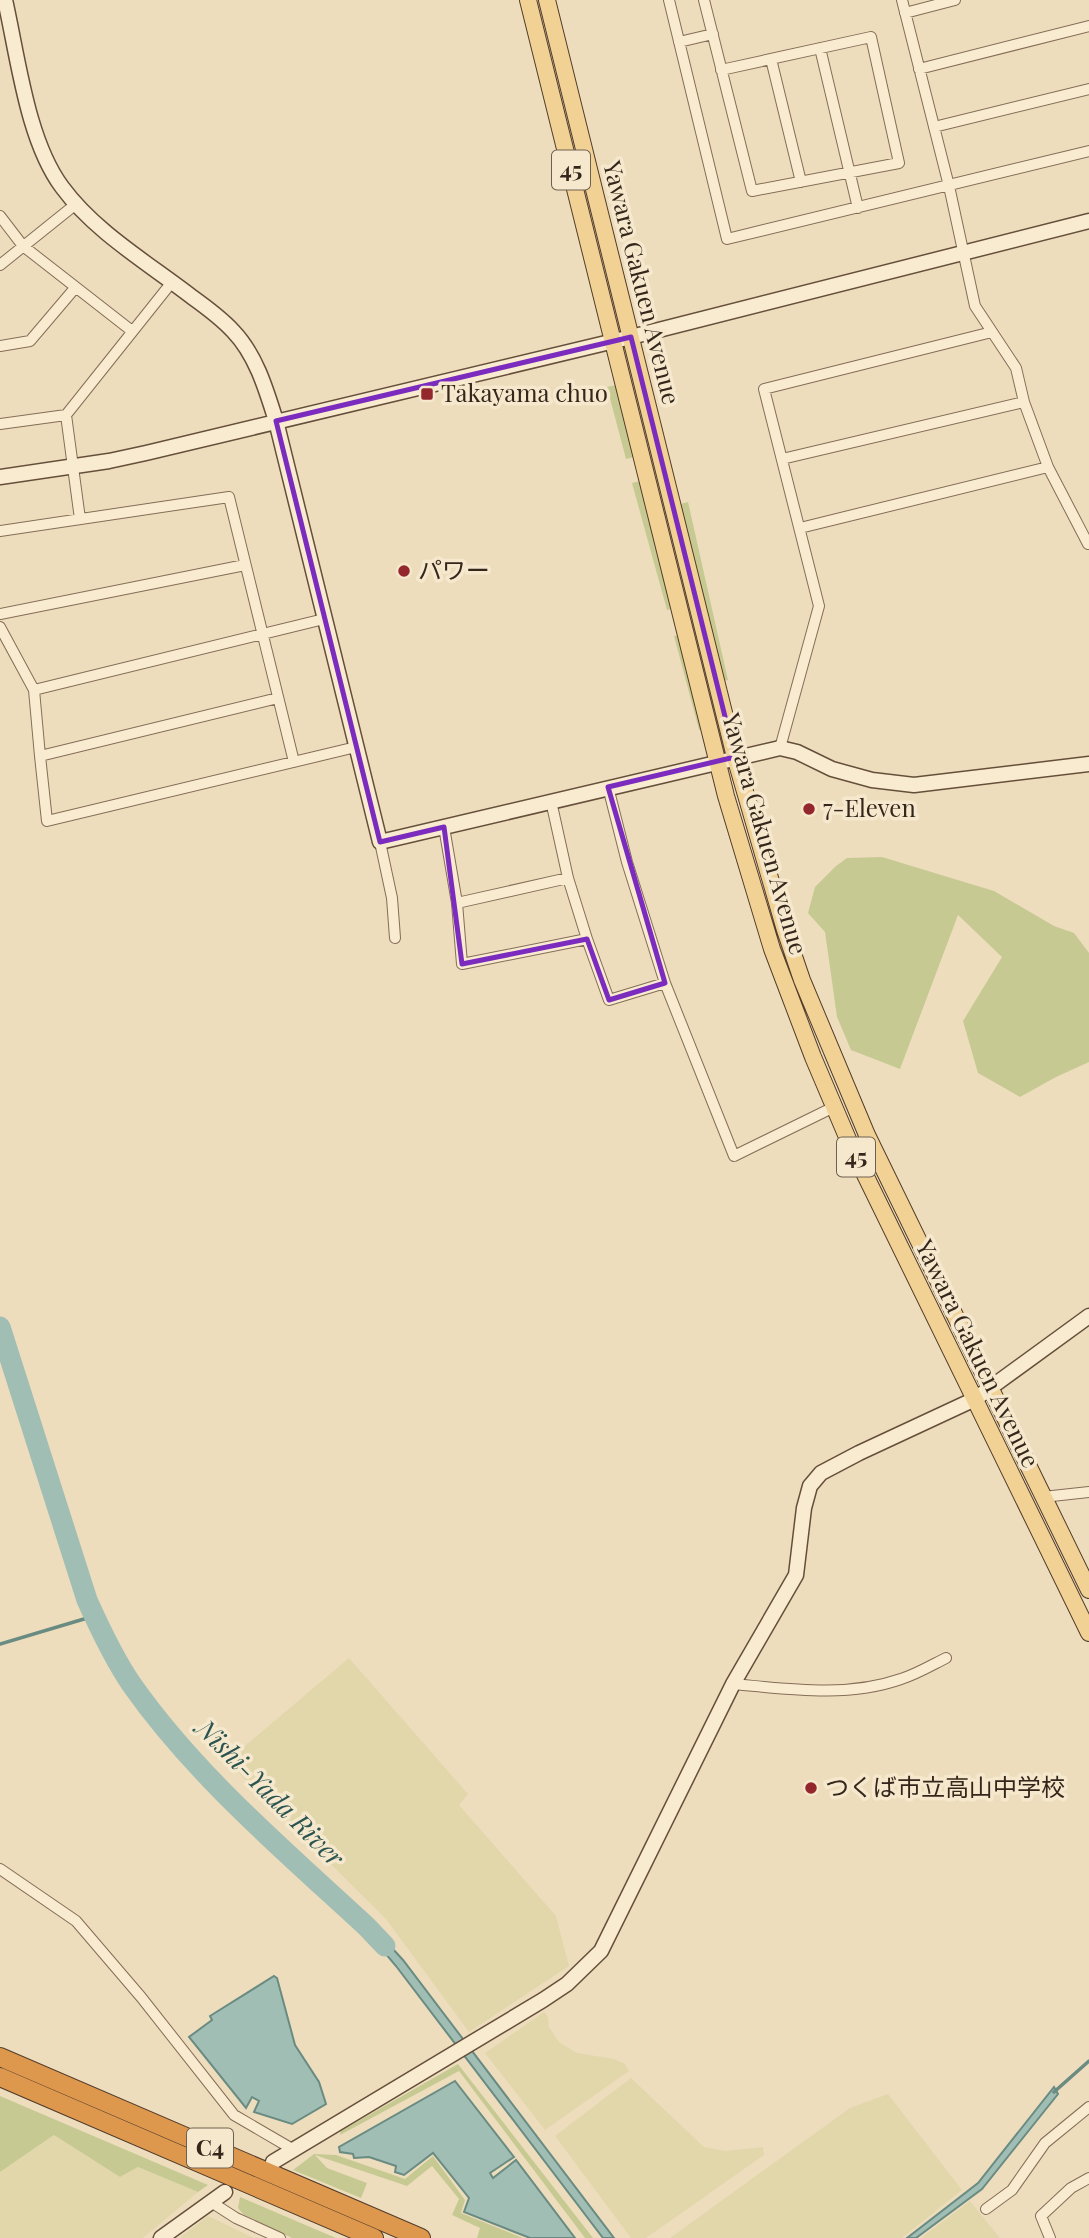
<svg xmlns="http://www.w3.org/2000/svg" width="1089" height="2238" viewBox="0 0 1089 2238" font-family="'Playfair Display','Noto Sans JP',serif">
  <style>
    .farmland { fill: #e2d7ab }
    .green { fill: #c6ca92 }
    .water { fill: #a1beb5; stroke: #698b82; stroke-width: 2 }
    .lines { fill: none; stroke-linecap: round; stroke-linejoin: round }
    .stream { stroke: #698b82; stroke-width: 3.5 }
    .river { stroke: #a1beb5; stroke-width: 21 }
    .street-casing { stroke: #856d57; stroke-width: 12 }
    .secondary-casing { stroke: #664f3a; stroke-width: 17 }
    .primary-casing { stroke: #523c2b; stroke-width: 18 }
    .highway-casing { stroke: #523c2b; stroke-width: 20 }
    .street { stroke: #f8ebd0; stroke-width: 10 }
    .secondary { stroke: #f8ebd0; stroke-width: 14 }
    .primary { stroke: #f1d194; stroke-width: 16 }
    .highway { stroke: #dd984d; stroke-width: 18 }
    .marked { fill: none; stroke: #7b2cbf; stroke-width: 5; stroke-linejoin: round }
    .poi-dot { fill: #93272c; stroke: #f5e8cd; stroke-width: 2.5 }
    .labels { text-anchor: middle; stroke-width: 7; stroke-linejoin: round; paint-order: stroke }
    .shield { fill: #f5e8cd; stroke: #6e6050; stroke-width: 2 }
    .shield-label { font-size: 23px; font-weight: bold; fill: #34261b }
    .street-label { font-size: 24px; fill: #34261b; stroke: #f5e8cd }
    .poi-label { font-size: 24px; fill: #34261b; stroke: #f5e8cd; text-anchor: start }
    .water-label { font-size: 26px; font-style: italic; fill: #2b5450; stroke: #f5e8cd }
  </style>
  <rect width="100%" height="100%" fill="#edddbd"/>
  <path class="farmland" d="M349 1658 468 1794 459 1805 556 1916 569 1966 469 2032 386 1919 227 1761Z
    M544 2012 548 2017 549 2027 559 2042 577 2053 614 2059 625 2064 629 2071 545 2130 485 2053Z
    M631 2078 704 2147 725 2151 763 2147 764 2155 646 2238H631L555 2136Z
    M888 2094 962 2190 902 2238H670L850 2108Z
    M54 2135 120 2177 138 2167 198 2192 143 2238H0V2172Z
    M970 2201 1000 2238H921Z
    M208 2216 254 2238H179Z"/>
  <path class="green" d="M616 385 634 457 626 459 607 387Z
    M640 481 671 609 667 610 632 483Z
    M688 502 728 680 724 681 680 504Z
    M678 635 702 729 699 730 674 636Z
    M882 857 994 891 1054 926 1074 933 1089 953V1062L1056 1077 1020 1097 978 1073 963 1021 1002 957 958 915 900 1069 851 1050 837 1017 825 932 808 913 815 887 836 866 847 858Z
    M458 2064 593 2238H585L459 2071 340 2135 341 2131Z
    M0 2096 208 2185 198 2192 138 2167 120 2177 54 2135 0 2172Z
    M314 2154 336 2155 405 2179 433 2156 465 2200 461 2213 523 2238H477L480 2228 452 2215 459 2199 432 2166 407 2186 315 2155 327 2168 367 2183 361 2198 293 2170Z
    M240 2197 336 2238H292L244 2215 238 2208Z"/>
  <path class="water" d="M370 1924 403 1960 614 2238H603L396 1966 365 1929Z
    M274 1976 277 1978 295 2045 319 2082 326 2104 292 2124 254 2112 259 2101 252 2097 246 2108 189 2037 212 2020 210 2016Z
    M455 2081 514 2157 490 2173 493 2178 516 2160 575 2238H530L464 2212 469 2198 433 2153 404 2175 395 2172 396 2166 369 2157 354 2158 353 2154 340 2152 339 2147Z
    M1054 2087 1058 2094 982 2189 916 2238H907L978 2183Z"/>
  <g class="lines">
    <path class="stream" d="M0 1644 94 1616
      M1054 2092 1089 2061"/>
    <path class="river" d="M0 1327 87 1600C100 1629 114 1659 132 1685 196 1776 286 1852 367 1927L385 1946"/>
    <defs>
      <path id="street" d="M669 0 727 239 1089 151
        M704 0C720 64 736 127 752 191L899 163 871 37 721 70
        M902 0 949 186 975 306 1016 368 1024 402 1048 467 1088 544
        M905 13 955 0
        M679 42 713 34
        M820 48 858 208
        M771 59 801 182
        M919 69 1089 26
        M934 127 1089 89
        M0 216 23 246 132 331
        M0 265 76 204
        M0 346 30 341 75 288
        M66 415 80 519
        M0 424 66 415 172 282
        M782 459 1024 402
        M800 528 1048 467
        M0 531 229 497 294 762
        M0 614 245 565
        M0 627 34 690
        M278 698 40 756 47 821 356 747
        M780 748 819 606 764 389 992 332
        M40 756 34 690 324 619
        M444 827 457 903 462 964 587 939 568 878 551 801
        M380 842 392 898 395 938
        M457 903 568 878
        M587 939 609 1000 665 983 627 862 608 787
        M665 983 734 1156 834 1107
        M1043 1497 1089 1492
        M733 1684C788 1689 847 1698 901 1679 917 1674 932 1665 946 1658
        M0 1869 76 1921 141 1997 234 2115 294 2150
        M211 2202 236 2218 280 2238
        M986 2209 1012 2190 1045 2143 1089 2107
        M1050 2238 1041 2216 1071 2188 1089 2178"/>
      <path id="secondary" d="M5 0C18 57 27 140 62 187 95 232 148 263 192 297 206 307 221 318 233 331 256 355 266 389 276 421L380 842 780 748 797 752 832 769 872 780 914 785 1089 764
        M0 477 109 461 146 453 631 337 1089 221
        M273 2162 543 2000 567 1984 601 1951 733 1684 796 1575 804 1508 810 1486 821 1473 859 1453 975 1399 1089 1316
        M161 2238 225 2192"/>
      <path id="primary" d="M528 0 726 796 772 949 813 1057 850 1144 1089 1633
        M547 0 735 757 785 930 802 980 867 1135 1089 1590"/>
      <path id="highway" d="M0 2057 421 2238
        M0 2077 374 2238"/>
    </defs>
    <use href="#street" class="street-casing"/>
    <use href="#secondary" class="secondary-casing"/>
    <use href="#primary" class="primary-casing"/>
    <use href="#highway" class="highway-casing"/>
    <use href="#street" class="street"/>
    <use href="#secondary" class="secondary"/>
    <use href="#primary" class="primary"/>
    <use href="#highway" class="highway"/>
  </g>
  <path class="marked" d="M631 337 735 757 608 787 665 983 609 1000 587 939 462 964 444 827 380 842 276 421Z"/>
  <g class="poi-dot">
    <rect x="420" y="387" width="14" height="14" rx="3.5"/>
    <circle cx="404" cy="571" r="7"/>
    <circle cx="809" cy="809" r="7"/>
    <circle cx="811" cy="1788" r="7"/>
  </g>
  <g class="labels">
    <g class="shield">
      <rect x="552" y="150.5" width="38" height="39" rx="5"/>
      <rect x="837" y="1137.5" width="38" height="39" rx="5"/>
      <rect x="187" y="2128.5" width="46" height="39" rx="5"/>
    </g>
    <g class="shield-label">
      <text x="571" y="178">45</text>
      <text x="856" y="1165">45</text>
      <text x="210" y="2156">C4</text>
    </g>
    <g class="street-label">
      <text transform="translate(641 283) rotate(76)" y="8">Yawara Gakuen Avenue</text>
      <text transform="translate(764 834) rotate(74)" y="8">Yawara Gakuen Avenue</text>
      <text transform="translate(977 1354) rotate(64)" y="8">Yawara Gakuen Avenue</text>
    </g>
    <g class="poi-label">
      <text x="441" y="402">Takayama chuo</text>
      <text x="418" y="579">パワー</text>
      <text x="823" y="817">7-Eleven</text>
      <text x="825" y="1796">つくば市立高山中学校</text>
    </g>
    <g class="water-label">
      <text transform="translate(270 1793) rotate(45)" y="9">Nishi-Yada River</text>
    </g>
  </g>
</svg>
